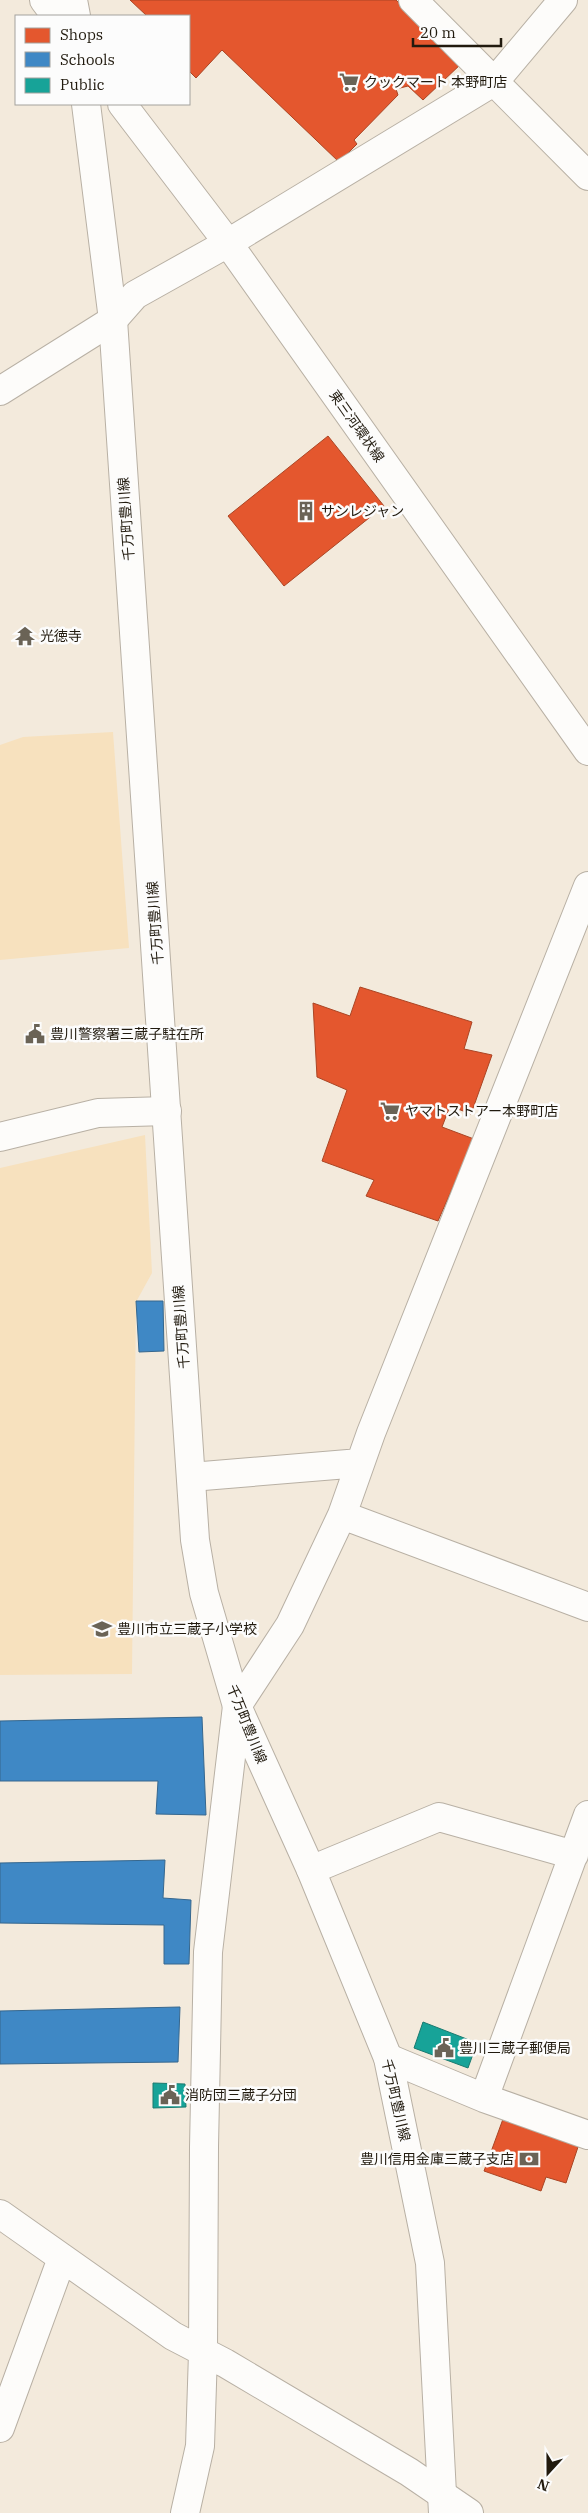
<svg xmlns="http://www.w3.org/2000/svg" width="588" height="2513" viewBox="0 0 588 2513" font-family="'IBM Plex Serif','Noto Sans JP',serif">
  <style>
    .green { fill: #f7e1be }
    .shops { fill: #e4572e; stroke: #aa4524 }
    .schools { fill: #3f88c5; stroke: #36678e }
    .public { fill: #17a398; stroke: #1a7a6f }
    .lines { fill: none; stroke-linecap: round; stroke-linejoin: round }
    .minor-casing { stroke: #b8b0a4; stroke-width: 30 }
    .major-casing { stroke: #b8b0a4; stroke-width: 30 }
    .minor { stroke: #fdfcfa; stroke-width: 28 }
    .major { stroke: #fdfcfa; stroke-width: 28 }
    .labels { text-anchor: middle; stroke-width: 5; stroke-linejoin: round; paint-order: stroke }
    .poi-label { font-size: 14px; fill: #211a0e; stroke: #fcfcfc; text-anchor: start }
    .street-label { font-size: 14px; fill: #211a0e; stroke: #fcfcfc }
  </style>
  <rect width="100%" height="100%" fill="#f3eadc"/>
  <path class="green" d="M113 732 129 948 0 960V745L23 737Z
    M145 1135 152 1273 136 1302 132 1674 0 1675V1168Z"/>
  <path class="shops" d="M130 0H396L462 63 423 100 408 86 396 89 398 95 354 140 357 144 339 162 222 50 196 78 189 71V16H147Z
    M328 436 384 506 284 586 228 516Z
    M360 987 472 1022 464 1049 492 1055 471 1114 450 1106 442 1127 474 1139 438 1221 366 1196 374 1180 322 1161 347 1090 317 1077 313 1003 350 1016Z
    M503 2119 579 2144 566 2183 546 2177 541 2191 484 2171Z"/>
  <path class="schools" d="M136 1301H163L164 1351 139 1352Z
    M202 1717 206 1815 156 1814 158 1781H0V1721Z
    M165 1860 163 1898 191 1900 189 1964H164V1925L0 1923V1863Z
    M180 2007 178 2062 0 2064V2011Z"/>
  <path class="public" d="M423 2022 477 2043 468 2068 414 2048Z
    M153 2083 185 2084 186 2107 153 2108Z"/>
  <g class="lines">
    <defs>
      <path id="minor" d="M413 0 588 176
        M0 391 113 320 135 295 228 243 495 81 563 0
        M0 1137 98 1113 167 1111
        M191 1477 360 1463
        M342 1515 588 1607
        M311 1870 439 1817 574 1855
        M388 2058 484 2098 588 2135
        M484 2098 588 1815
        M0 2214 173 2336 225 2363 409 2472 469 2513
        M0 2428 62 2258
        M185 2513 200 2446 203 2353 204 2147 208 1952 237 1706 290 1625 342 1515 371 1433 588 886"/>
      <path id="major" d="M44 0 56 16
        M73 0 76 16
        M86 104 113 320 195 1540 204 1593 237 1706 311 1870 388 2058 430 2263 443 2513
        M122 104 228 243 588 751"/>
    </defs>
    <use href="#minor" class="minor-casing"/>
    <use href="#major" class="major-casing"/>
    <use href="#minor" class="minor"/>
    <use href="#major" class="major"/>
  </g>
  <defs>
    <symbol id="supermarket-bare" viewBox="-9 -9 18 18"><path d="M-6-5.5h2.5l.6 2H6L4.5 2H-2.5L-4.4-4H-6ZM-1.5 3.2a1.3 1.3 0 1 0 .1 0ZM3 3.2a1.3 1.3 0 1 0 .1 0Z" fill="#6a6356" stroke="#fcfcfc" stroke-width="2.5" paint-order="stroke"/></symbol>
    <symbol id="building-bare" viewBox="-9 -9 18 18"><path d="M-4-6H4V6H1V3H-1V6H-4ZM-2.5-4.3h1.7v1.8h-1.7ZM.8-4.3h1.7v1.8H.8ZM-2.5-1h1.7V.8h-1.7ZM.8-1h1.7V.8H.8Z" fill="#6a6356" stroke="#fcfcfc" stroke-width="2.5" paint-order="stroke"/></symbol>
    <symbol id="temple-bare" viewBox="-9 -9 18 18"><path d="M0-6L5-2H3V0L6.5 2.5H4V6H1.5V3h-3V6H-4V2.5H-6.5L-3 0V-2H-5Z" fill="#6a6356" stroke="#fcfcfc" stroke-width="2.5" paint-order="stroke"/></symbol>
    <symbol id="civic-bare" viewBox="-9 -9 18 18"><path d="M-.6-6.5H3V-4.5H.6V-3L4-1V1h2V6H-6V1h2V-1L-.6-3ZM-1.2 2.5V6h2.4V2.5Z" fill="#6a6356" stroke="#fcfcfc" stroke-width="2.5" paint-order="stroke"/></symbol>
    <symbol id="school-bare" viewBox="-9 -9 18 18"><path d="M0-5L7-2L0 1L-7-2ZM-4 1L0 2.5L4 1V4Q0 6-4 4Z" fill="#6a6356" stroke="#fcfcfc" stroke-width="2.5" paint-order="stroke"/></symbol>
    <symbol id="bank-bare" viewBox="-9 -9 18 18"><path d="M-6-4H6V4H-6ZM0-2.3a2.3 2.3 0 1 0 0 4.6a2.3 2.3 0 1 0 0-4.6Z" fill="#6a6356" stroke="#fcfcfc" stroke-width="2.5" paint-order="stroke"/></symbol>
  </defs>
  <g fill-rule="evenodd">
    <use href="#supermarket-bare" x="335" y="68" width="28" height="28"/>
    <use href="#building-bare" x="292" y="497" width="28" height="28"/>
    <use href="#temple-bare" x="11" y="622" width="28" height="28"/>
    <use href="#civic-bare" x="21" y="1020" width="28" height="28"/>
    <use href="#supermarket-bare" x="376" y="1097" width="28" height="28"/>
    <use href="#school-bare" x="88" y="1615" width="28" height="28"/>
    <use href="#civic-bare" x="430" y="2034" width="28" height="28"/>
    <use href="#civic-bare" x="156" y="2081" width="28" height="28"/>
    <use href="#bank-bare" x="515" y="2145" width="28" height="28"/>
  </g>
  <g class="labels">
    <g class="poi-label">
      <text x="364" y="87">クックマート 本野町店</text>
      <text x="321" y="516">サンレジャン</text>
      <text x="40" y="641">光徳寺</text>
      <text x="50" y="1039">豊川警察署三蔵子駐在所</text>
      <text x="405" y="1116">ヤマトストアー本野町店</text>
      <text x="117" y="1634">豊川市立三蔵子小学校</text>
      <text x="459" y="2053">豊川三蔵子郵便局</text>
      <text x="185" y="2100">消防団三蔵子分団</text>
      <text x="514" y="2164" text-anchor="end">豊川信用金庫三蔵子支店</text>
    </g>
    <g class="street-label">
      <text transform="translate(357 426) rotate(55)" y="5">東三河環状線</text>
      <text transform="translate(126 519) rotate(-94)" y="5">千万町豊川線</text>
      <text transform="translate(155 923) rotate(-94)" y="5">千万町豊川線</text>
      <text transform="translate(181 1327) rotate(-94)" y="5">千万町豊川線</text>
      <text transform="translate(247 1724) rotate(68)" y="5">千万町豊川線</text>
      <text transform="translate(396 2100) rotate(77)" y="5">千万町豊川線</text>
    </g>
  </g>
  <rect x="15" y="15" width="175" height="90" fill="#fcfcfc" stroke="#a4a29d"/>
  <rect x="25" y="28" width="25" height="15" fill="#e4572e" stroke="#a4a29d"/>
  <text x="60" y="40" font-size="15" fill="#211a0e">Shops</text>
  <rect x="25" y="52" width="25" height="15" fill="#3f88c5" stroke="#a4a29d"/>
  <text x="60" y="65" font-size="15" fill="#211a0e">Schools</text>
  <rect x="25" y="78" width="25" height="15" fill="#17a398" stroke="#a4a29d"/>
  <text x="60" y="90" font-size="15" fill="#211a0e">Public</text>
  <g transform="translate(548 2473) rotate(201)" stroke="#fcfcfc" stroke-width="4" paint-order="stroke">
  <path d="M0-4L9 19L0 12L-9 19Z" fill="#211a0e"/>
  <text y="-8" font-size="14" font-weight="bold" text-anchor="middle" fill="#211a0e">N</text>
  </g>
  <path d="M413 38v8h88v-8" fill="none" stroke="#211a0e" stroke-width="2.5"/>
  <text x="420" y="38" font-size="15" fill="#211a0e" stroke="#fcfcfc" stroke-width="4" paint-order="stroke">20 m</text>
</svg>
